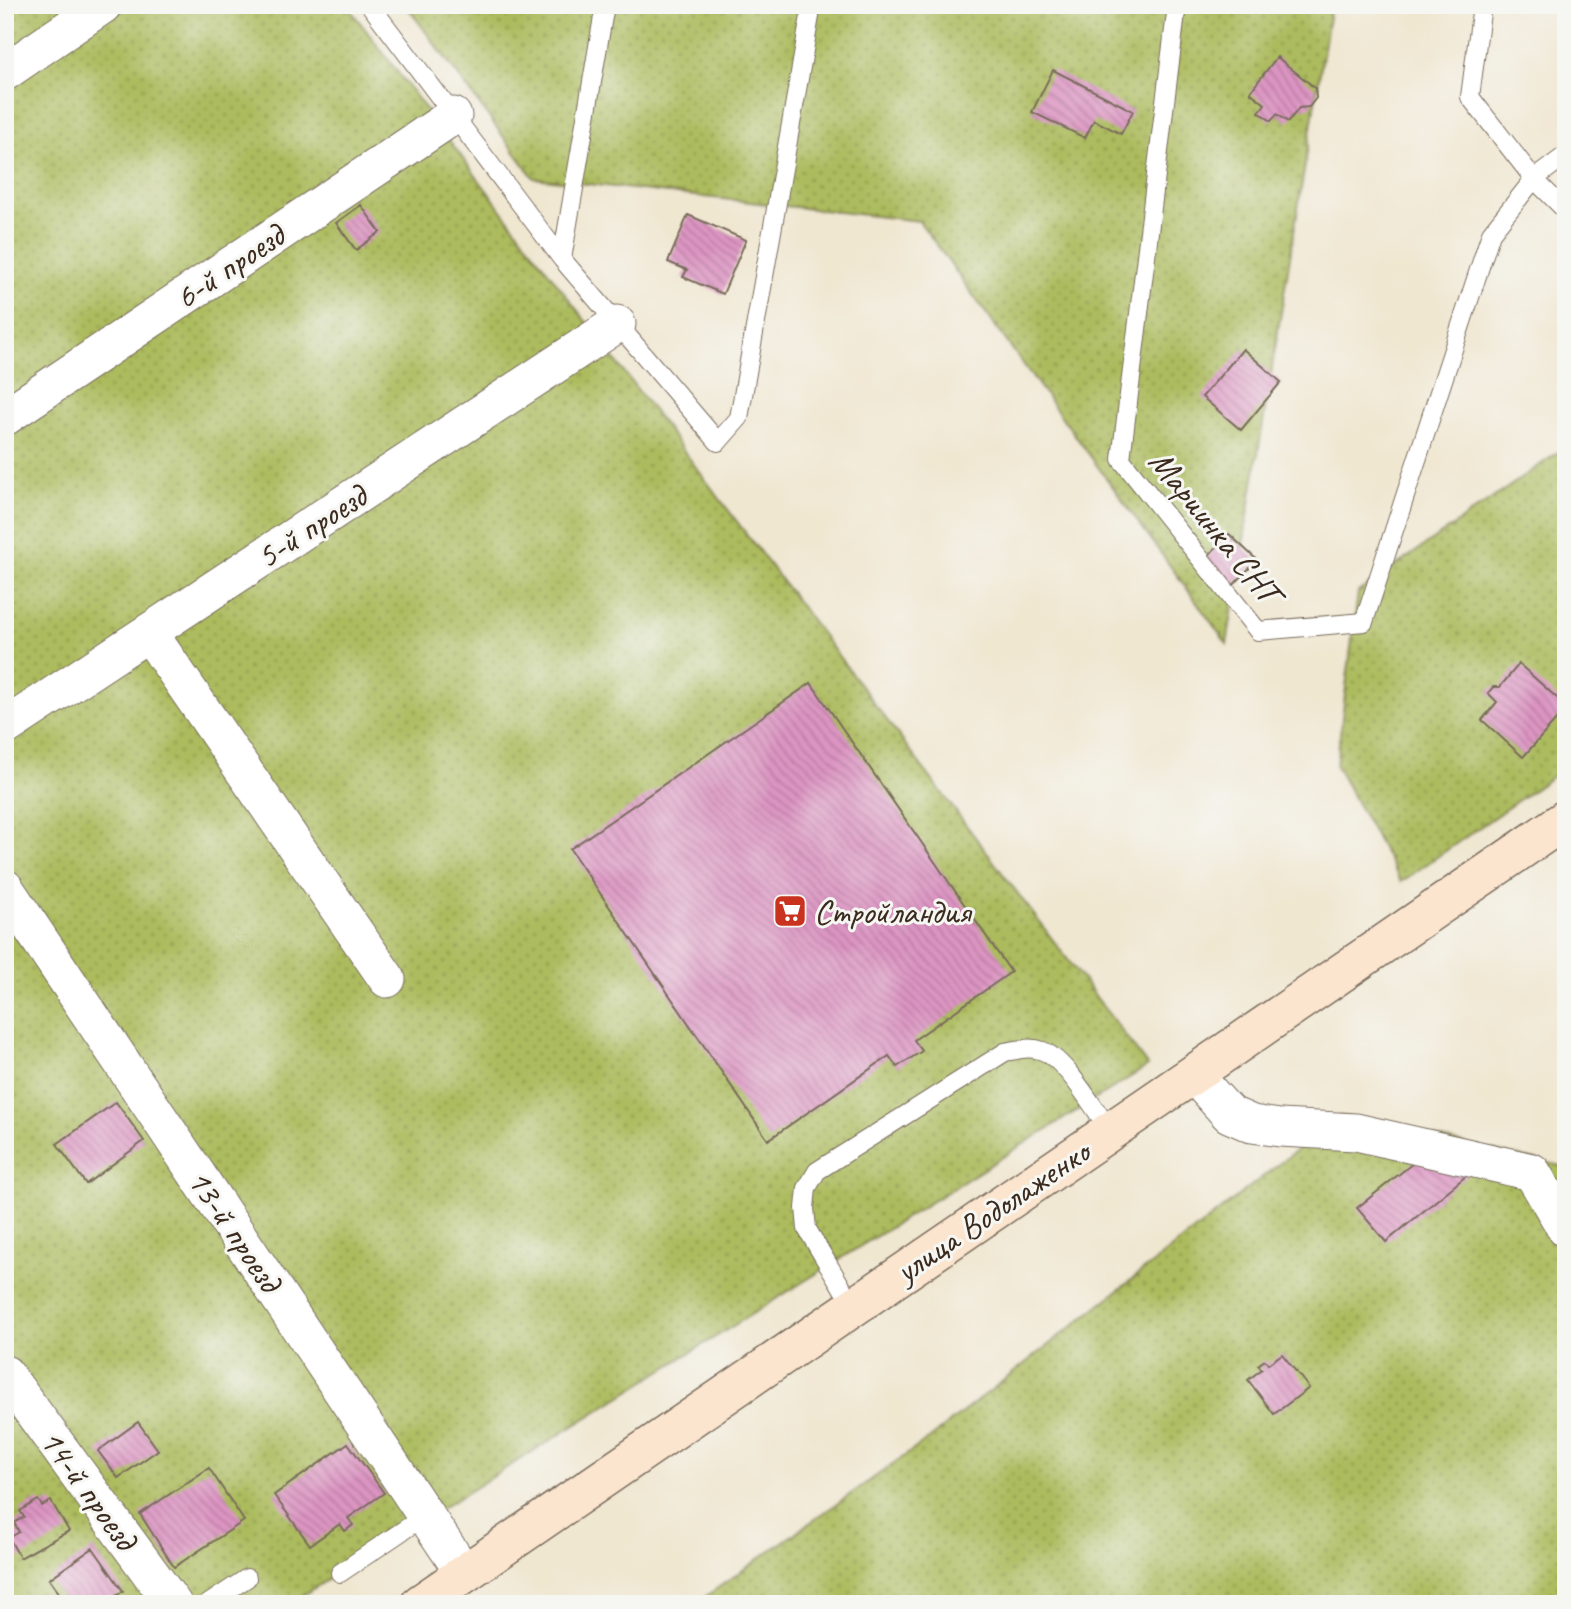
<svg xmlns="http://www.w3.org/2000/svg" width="1571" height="1609" viewBox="0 0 1571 1609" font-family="Caveat,sans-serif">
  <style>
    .garden { fill: url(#garden-dots); stroke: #74723e; stroke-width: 2 }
    .building { fill: url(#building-back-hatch) }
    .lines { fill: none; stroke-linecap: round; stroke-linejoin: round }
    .service-casing { stroke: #7a6c5d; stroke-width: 20 }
    .minor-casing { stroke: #7a6c5d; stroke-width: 39 }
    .secondary-casing { stroke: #7a6c5d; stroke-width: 41 }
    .service { stroke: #fff; stroke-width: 18 }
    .minor { stroke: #fff; stroke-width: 37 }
    .secondary { stroke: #fbe5cf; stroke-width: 38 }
    .labels { text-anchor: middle; stroke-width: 6; stroke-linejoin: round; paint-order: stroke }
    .street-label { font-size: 35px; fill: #3b2a1e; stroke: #f6f6f2 }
    .poi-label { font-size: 35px; fill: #3b2a1e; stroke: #f6f6f2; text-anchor: start }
  </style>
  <defs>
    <pattern id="garden-dots" width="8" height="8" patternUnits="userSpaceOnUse" patternTransform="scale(1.75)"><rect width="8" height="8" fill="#acbb5d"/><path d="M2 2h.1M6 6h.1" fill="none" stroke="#8d984c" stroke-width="1.8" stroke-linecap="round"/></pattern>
    <pattern id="building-back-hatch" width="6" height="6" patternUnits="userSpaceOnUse" patternTransform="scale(1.75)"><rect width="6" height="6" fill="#dd95c3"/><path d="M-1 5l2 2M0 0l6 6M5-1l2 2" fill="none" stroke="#b47a9e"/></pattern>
  </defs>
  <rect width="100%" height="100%" fill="#f6f6f2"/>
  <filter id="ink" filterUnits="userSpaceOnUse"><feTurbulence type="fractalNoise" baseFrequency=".0143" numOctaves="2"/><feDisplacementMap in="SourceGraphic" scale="14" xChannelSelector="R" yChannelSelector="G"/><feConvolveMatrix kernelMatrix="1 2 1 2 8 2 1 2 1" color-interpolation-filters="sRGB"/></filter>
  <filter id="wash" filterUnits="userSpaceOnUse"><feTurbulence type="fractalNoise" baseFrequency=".00686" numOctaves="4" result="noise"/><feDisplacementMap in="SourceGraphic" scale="28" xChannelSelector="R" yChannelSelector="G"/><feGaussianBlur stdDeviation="1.57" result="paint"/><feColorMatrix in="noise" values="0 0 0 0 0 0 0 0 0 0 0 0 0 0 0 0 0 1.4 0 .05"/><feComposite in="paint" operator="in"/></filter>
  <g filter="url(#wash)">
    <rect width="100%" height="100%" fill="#f0e7d1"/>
    <path class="garden" d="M5 5H347L1148 1066 289 1604H5Z
      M406 5H1331L1227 644 919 221 534 178Z
      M1566 447V767L1401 882 1336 766 1358 592Z
      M1340 1116 1566 1167V1604H695L930 1438Z"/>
    <g id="blocks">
      <path class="building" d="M1277 57 1315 88 1316 98 1309 107 1299 108 1288 122 1277 114 1271 121 1259 112 1265 104 1250 92Z
        M1053 70 1133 111 1121 134 1094 120 1085 138 1032 112Z
        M361 205 380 232 356 250 336 223Z
        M688 215 746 240 723 294 683 277 687 270 668 262Z
        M1243 349 1281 382 1241 430 1202 397Z
        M1229 534 1257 560 1228 591 1200 564Z
        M1519 664 1566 706V709L1523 757 1482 720 1497 702 1488 693 1493 687H1500Z
        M811 683 1011 972 914 1040 922 1051 897 1067 889 1056 768 1140 570 849Z
        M116 1102 144 1141 86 1184 57 1144Z
        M1423 1155 1472 1171 1386 1242 1357 1208Z
        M1282 1354 1309 1388 1274 1414 1248 1380 1262 1369 1258 1365 1265 1360 1268 1364Z
        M138 1422 158 1450 118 1478 98 1451Z
        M348 1443 384 1493 348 1518 353 1525 345 1531 340 1524 310 1545 274 1495Z
        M209 1468 244 1521 174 1567 140 1514Z
        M38 1500 42 1506 51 1501 69 1531 20 1558 9 1538 19 1532 14 1523 24 1517 20 1511Z
        M93 1548 123 1591 105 1604H86L84 1601 79 1604H67L49 1579Z"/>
    </g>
  </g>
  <g filter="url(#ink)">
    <use href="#blocks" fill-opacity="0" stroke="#7a6c5d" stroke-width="2"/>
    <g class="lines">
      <defs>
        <path id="service" d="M370 5 562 259 605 5
          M1177 5 1121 459 1258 631 1364 622 1491 233 1534 179 1470 97 1482 5
          M1566 155 1534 179 1566 211
          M562 259 718 442 739 418 812 5
          M853 1306 807 1229 805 1208 807 1188 817 1171 1005 1052C1018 1050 1030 1046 1043 1051 1066 1060 1095 1110 1110 1131
          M340 1573 426 1515
          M208 1604 247 1578"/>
        <path id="minor" d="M5 72 103 5
          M5 417 453 116
          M149 633 387 979
          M5 727 617 324
          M5 888 464 1573
          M1194 1075 1229 1114 1252 1124 1280 1128 1356 1132 1532 1172 1566 1229
          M5 1374 173 1604"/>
        <path id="secondary" d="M420 1604 1566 819"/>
      </defs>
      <use href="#service" class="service-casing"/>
      <use href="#minor" class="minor-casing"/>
      <use href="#secondary" class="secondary-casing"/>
      <use href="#service" class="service"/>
      <use href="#minor" class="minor"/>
      <use href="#secondary" class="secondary"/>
    </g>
  </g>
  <defs>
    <symbol id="supermarket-square" viewBox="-11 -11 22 22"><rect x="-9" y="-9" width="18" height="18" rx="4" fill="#c8321e" stroke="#f6f6f2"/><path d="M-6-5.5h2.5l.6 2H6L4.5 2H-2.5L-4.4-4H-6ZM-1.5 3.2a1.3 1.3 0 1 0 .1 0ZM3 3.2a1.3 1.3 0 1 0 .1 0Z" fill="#fff"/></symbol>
  </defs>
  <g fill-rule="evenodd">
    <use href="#supermarket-square" x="771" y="892" width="38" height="38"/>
  </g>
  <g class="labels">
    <g class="street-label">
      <text transform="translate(229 266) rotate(-34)" y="12">6-й проезд</text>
      <text transform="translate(311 526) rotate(-33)" y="12">5-й проезд</text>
      <text transform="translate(1215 526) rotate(51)" y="12">Мариинка СНТ</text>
      <text transform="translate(992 1211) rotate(-34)" y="12">улица Водолаженко</text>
      <text transform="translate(235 1230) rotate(56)" y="12">13-й проезд</text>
      <text transform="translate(89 1489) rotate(54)" y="12">14-й проезд</text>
    </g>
    <g class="poi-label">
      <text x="814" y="923">Стройландия</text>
    </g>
  </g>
  <rect width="1571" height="1609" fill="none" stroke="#f6f6f2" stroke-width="28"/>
</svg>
